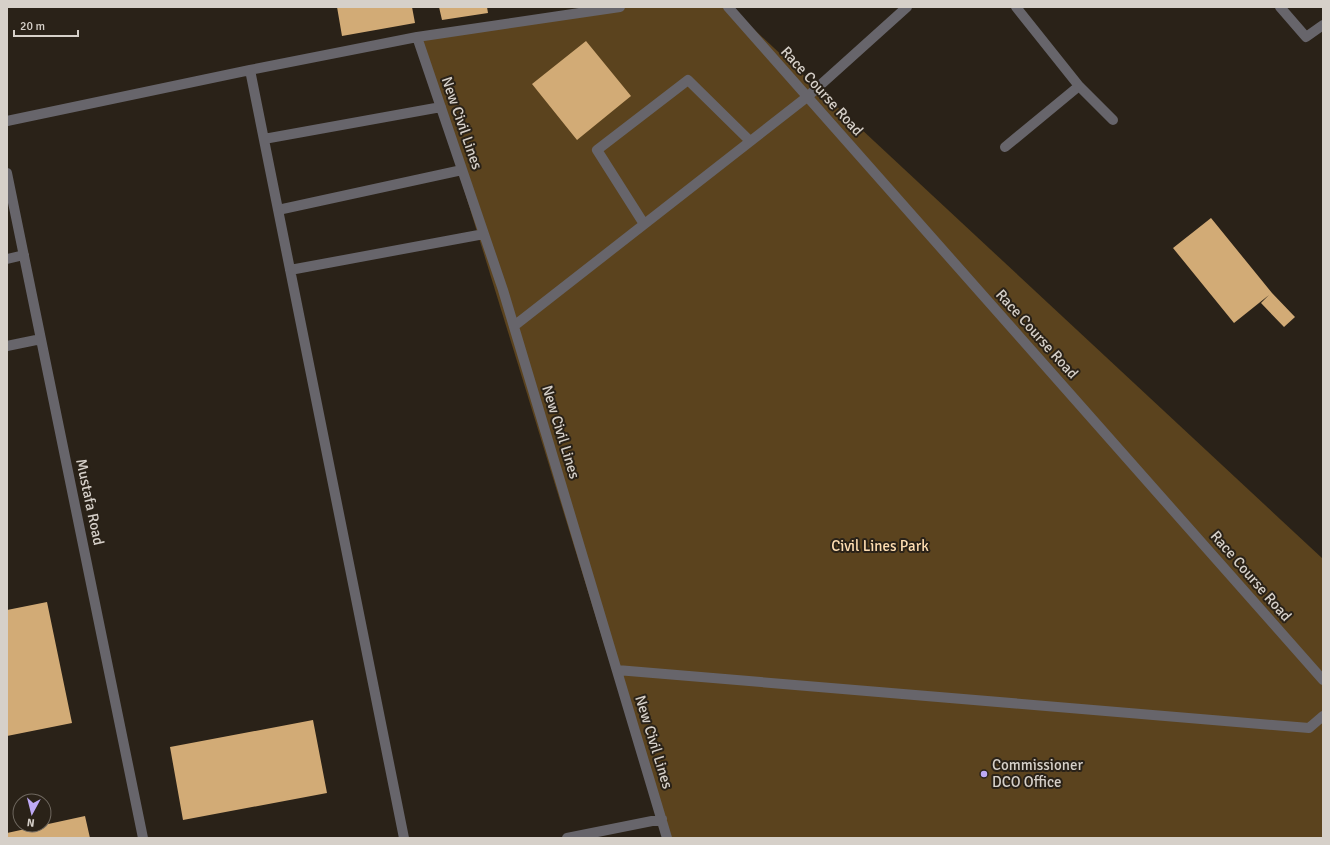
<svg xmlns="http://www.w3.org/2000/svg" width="1330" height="845" viewBox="0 0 1330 845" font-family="Signika,sans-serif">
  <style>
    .green { fill: #5b431e }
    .building { fill: #d2ab76 }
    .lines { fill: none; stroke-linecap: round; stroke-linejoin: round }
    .minor { stroke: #67656b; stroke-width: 10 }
    .poi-dot { fill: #bea9f5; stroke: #2a2218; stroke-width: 1.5 }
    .labels { text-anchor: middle; stroke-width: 4; stroke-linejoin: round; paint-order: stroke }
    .street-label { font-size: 15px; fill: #d6d0c9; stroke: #2a2218 }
    .park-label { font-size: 15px; fill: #ffdeb2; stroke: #2a2218 }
    .poi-label { font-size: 15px; fill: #d6d0c9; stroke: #2a2218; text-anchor: start }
  </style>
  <rect width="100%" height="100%" fill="#2a2218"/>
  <path class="green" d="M622 7H730L1323 559V838H664L417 37Z"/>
  <path class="building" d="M337 7H412L415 23 342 36Z
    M439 7H487L488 13 442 20Z
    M586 41 631 96 577 140 532 84Z
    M1211 218 1272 293 1295 317 1284 327 1261 303 1269 295 1234 323 1173 248Z
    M47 602 72 723 7 736V610Z
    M313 720 327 793 183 820 170 747Z
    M85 816 90 838H7V833Z"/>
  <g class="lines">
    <path class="minor" d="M728 7 1323 680
      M1016 7 1079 86 1113 120
      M1280 7 1306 37 1323 25
      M417 37 503 290 667 838
      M250 70 404 838
      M7 121 250 70 417 37 620 7
      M264 139 441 107
      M1005 147 1079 86
      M7 173 143 838
      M278 210 462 170
      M644 224 597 150 688 80 750 141
      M7 259 24 255
      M290 270 484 234
      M514 326 807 97 907 7
      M7 346 41 339
      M617 670 1309 728 1323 716
      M567 838 662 819"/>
  </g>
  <circle class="poi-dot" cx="984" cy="774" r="4"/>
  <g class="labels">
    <g class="street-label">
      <text transform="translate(822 91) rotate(48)" y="5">Race Course Road</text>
      <text transform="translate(462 123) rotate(71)" y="5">New Civil Lines</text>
      <text transform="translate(1037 334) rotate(48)" y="5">Race Course Road</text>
      <text transform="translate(561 432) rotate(73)" y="5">New Civil Lines</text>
      <text transform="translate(90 502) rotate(78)" y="5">Mustafa Road</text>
      <text transform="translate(1251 576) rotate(49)" y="5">Race Course Road</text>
      <text transform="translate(654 742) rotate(73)" y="5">New Civil Lines</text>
    </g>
    <g class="park-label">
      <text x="880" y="551">Civil Lines Park</text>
    </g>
    <g class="poi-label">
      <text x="992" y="770">Commissioner<tspan x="992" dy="17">DCO Office</tspan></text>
    </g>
  </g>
  <rect width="1330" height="845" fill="none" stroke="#d6d0c9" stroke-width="16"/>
  <g transform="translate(32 813) rotate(187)"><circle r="19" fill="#2a2218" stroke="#6f685f"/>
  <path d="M0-3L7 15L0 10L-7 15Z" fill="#bea9f5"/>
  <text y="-6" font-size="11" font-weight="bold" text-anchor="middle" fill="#d6d0c9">N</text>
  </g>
  <path d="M14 30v6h64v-6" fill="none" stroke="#d6d0c9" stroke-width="2"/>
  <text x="20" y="30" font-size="12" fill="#d6d0c9" stroke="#2a2218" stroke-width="3" paint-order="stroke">20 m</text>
</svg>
